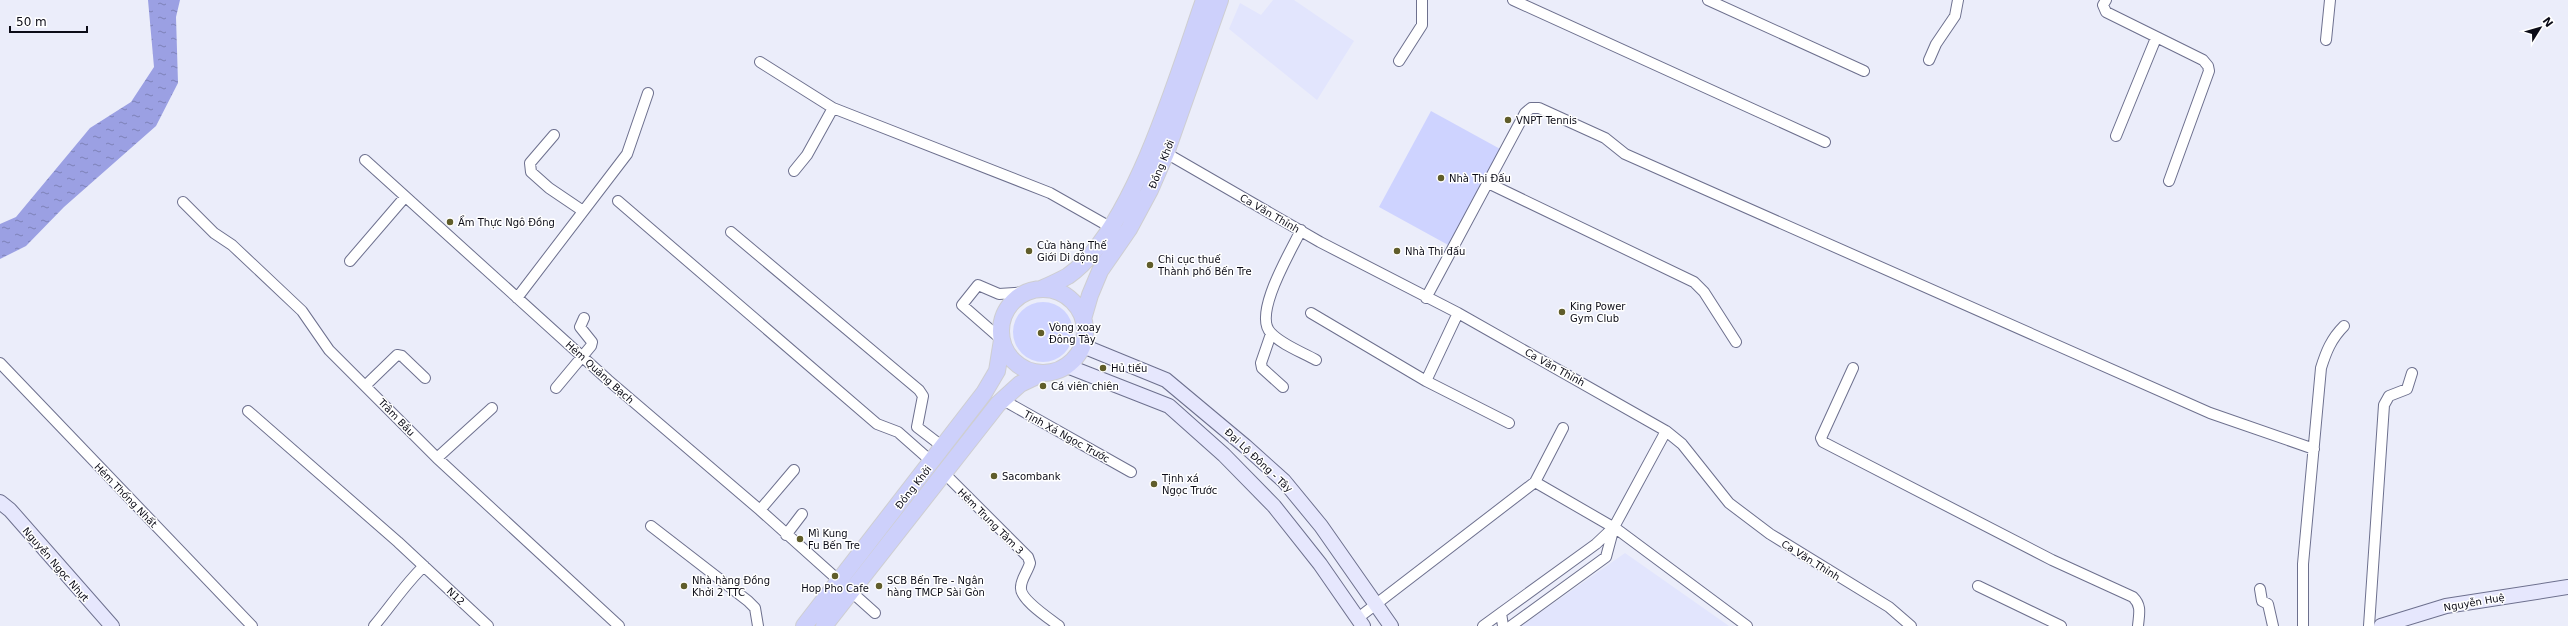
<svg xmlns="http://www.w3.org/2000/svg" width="2568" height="626" viewBox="0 0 2568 626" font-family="'DejaVu Sans',sans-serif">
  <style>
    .built { fill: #e2e5fd }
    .park { fill: #ced3ff }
    .water { fill: url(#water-ripples) }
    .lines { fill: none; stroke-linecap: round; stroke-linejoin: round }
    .street-casing { stroke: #6d708e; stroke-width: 12 }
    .secondary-casing { stroke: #6d708e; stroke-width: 16 }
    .primary-casing { stroke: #ceced1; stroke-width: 18 }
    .street { stroke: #fff; stroke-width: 10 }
    .secondary { stroke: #e6e7fd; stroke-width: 14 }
    .primary { stroke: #cdd0fb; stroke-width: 16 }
    .poi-dot { fill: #605d2a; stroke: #fff; stroke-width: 1.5 }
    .labels { text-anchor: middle; stroke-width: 3; stroke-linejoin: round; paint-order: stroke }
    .poi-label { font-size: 10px; fill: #0c0c17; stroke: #fff; text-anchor: start }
    .street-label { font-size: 10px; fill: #0c0c17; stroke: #fff }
  </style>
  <defs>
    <pattern id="water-ripples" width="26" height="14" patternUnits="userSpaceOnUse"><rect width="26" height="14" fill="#9ba0e3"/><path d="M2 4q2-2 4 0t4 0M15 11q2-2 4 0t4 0" fill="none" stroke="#7d81b7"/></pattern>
  </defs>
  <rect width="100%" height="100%" fill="#ebedfa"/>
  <path class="built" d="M1273 0H1294L1354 41 1317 100 1229 29 1240 3 1261 15Z
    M1625 553 1729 626H1521Z"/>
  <path class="park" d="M1431 111 1502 150 1450 246 1379 207Z
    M1013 332a30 30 0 1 1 60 0a30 30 0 1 1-60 0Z"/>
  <path class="water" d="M148 0H180L176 17 178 83 156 126 64 207 26 246 0 259V224L16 217 90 128 131 102 154 67Z"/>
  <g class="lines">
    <defs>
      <path id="street" d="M1513 0 1825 142
        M1708 0 1864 71
        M2106 0 2103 5 2106 12 2203 60 2208 66 2209 71 2169 181
        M2326 40 2330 0
        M1929 60 1936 44 1955 16 1958 0
        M1399 61 1422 25V0
        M760 62 833 108 1050 193 1110 227
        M554 135 530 163 531 172 549 188 583 211
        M2116 136 2156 38
        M1166 153 1320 242 1458 313 1666 431 1682 444 1729 503 1770 534 1889 607 1911 626
        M365 160 608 380 760 510 875 613
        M794 171 807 155 833 108
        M1488 183 1694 282 1704 292 1736 342
        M618 201 877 424 898 432 932 462
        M183 202 214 233 232 245 302 311 329 350 437 458 619 626
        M1301 230C1291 251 1252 315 1271 333 1282 345 1302 352 1316 360
        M731 232 919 390 923 396 917 427 943 447
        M350 261 405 197
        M517 298 627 154 648 93
        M1426 298 1525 113 1531 108H1539L1605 138 1625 154 2210 413 2314 449
        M1311 313 1426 381 1509 423
        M1271 334 1261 363 1262 368 1283 387
        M1002 340 962 305 978 285 999 294 1027 292
        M0 363 252 626
        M1853 368 1821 438 1823 442 2052 560 2133 597C2142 606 2139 614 2138 626
        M1426 381 1458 313
        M366 385 397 355 402 356 425 378
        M556 388 591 346 592 342 580 327 584 318
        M1003 400 1131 472
        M248 411 398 542 488 626
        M437 458 492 408
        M943 472 1028 557 1030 563C1028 571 1021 579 1021 587 1019 599 1050 619 1059 626
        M1535 482 1618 530 1747 626
        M760 510 794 470
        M651 526 748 601 755 608 758 626
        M786 535 802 514
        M1978 586 2061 626
        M2260 589 2262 601 2268 604 2273 626
        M1501 613 1503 626
        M1358 618 1535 482 1563 428
        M374 626C391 606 405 584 424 566
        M1483 626 1596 544 1614 527
        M1511 626 1606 557 1614 527 1666 431
        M2303 626V564L2321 368C2326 352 2331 339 2344 326
        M2369 626 2384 405 2389 396 2407 389 2412 373"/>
      <path id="secondary" d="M1083 346 1166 380 1245 446 1284 481 1321 526 1391 626
        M1067 366 1169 406 1224 455 1274 506 1320 564 1363 626
        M0 502 10 510 112 626
        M2381 626 2446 606 2568 587"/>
      <path id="primary" d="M1041 289C1050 285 1059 281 1068 276 1133 231 1178 74 1204 0
        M1001 331a42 42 0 1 1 84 0a42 42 0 1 1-84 0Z
        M1083 319 1090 295 1100 271 1129 229 1150 190 1166 153 1220 0
        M804 626 984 393 997 371 1002 340
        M824 626 998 404 1020 384 1041 374"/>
    </defs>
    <use href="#street" class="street-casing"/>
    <use href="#secondary" class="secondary-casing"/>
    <use href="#primary" class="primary-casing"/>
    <use href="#street" class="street"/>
    <use href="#secondary" class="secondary"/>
    <use href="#primary" class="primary"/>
  </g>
  <g class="poi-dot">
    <circle cx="1508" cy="120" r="4"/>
    <circle cx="1441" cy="178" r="4"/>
    <circle cx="450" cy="222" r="4"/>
    <circle cx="1029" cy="251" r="4"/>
    <circle cx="1397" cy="251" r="4"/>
    <circle cx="1150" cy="265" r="4"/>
    <circle cx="1562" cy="312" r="4"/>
    <circle cx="1041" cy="333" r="4"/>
    <circle cx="1103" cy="368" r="4"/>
    <circle cx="1043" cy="386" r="4"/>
    <circle cx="994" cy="476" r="4"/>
    <circle cx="1154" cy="484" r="4"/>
    <circle cx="800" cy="539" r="4"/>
    <circle cx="835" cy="576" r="4"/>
    <circle cx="684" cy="586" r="4"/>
    <circle cx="879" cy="586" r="4"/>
  </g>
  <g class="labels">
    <g class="poi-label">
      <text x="1516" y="124">VNPT Tennis</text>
      <text x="1449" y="182">Nhà Thi Đấu</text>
      <text x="458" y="226">Ẩm Thực Ngô Đồng</text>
      <text x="1037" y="249">Cửa hàng Thế<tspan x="1037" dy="12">Giới Di động</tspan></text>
      <text x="1405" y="255">Nhà Thi đấu</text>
      <text x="1158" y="263">Chi cục thuế<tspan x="1158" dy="12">Thành phố Bến Tre</tspan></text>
      <text x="1570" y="310">King Power<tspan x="1570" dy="12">Gym Club</tspan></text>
      <text x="1049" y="331">Vòng xoay<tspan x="1049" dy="12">Đông Tây</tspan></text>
      <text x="1111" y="372">Hủ tiếu</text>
      <text x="1051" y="390">Cá viên chiên</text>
      <text x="1002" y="480">Sacombank</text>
      <text x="1162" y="482">Tịnh xá<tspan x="1162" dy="12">Ngọc Trước</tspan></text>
      <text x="808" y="537">Mì Kung<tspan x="808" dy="12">Fu Bến Tre</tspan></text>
      <text x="692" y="584">Nhà hàng Đồng<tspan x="692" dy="12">Khởi 2 TTC</tspan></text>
      <text x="887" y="584">SCB Bến Tre - Ngân<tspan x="887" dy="12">hàng TMCP Sài Gòn</tspan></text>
      <text x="835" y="592" text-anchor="middle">Hop Pho Cafe</text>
    </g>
    <g class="street-label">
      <text transform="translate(1161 164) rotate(-68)" y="4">Đồng Khởi</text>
      <text transform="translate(1270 213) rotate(30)" y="4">Ca Văn Thỉnh</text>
      <text transform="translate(1555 367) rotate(29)" y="4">Ca Văn Thỉnh</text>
      <text transform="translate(600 372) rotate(42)" y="4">Hẻm Quảng Bạch</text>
      <text transform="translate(397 417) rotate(46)" y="4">Trâm Bầu</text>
      <text transform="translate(1067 436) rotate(29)" y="4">Tịnh Xá Ngọc Trước</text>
      <text transform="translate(1259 460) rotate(43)" y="4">Đại Lộ Đông - Tây</text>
      <text transform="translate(913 487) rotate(-52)" y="4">Đồng Khởi</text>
      <text transform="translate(126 495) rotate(46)" y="4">Hẻm Thống Nhất</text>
      <text transform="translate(991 521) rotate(45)" y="4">Hẻm Trung Tâm 3</text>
      <text transform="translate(1811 560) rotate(32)" y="4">Ca Văn Thỉnh</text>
      <text transform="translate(56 564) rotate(49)" y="4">Nguyễn Ngọc Nhựt</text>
      <text transform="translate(456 596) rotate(43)" y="4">N12</text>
      <text transform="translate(2474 602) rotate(-10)" y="4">Nguyễn Huệ</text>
    </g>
  </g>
  <g transform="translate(2540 28) rotate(53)" stroke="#ffffff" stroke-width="3" paint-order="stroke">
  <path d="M0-3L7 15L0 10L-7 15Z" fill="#0c0c17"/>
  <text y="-6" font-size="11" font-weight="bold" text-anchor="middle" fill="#0c0c17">N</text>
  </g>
  <path d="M10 26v6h77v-6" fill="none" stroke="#0c0c17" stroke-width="2"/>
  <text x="16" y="26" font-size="12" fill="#0c0c17" stroke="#ffffff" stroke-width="3" paint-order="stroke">50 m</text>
</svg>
